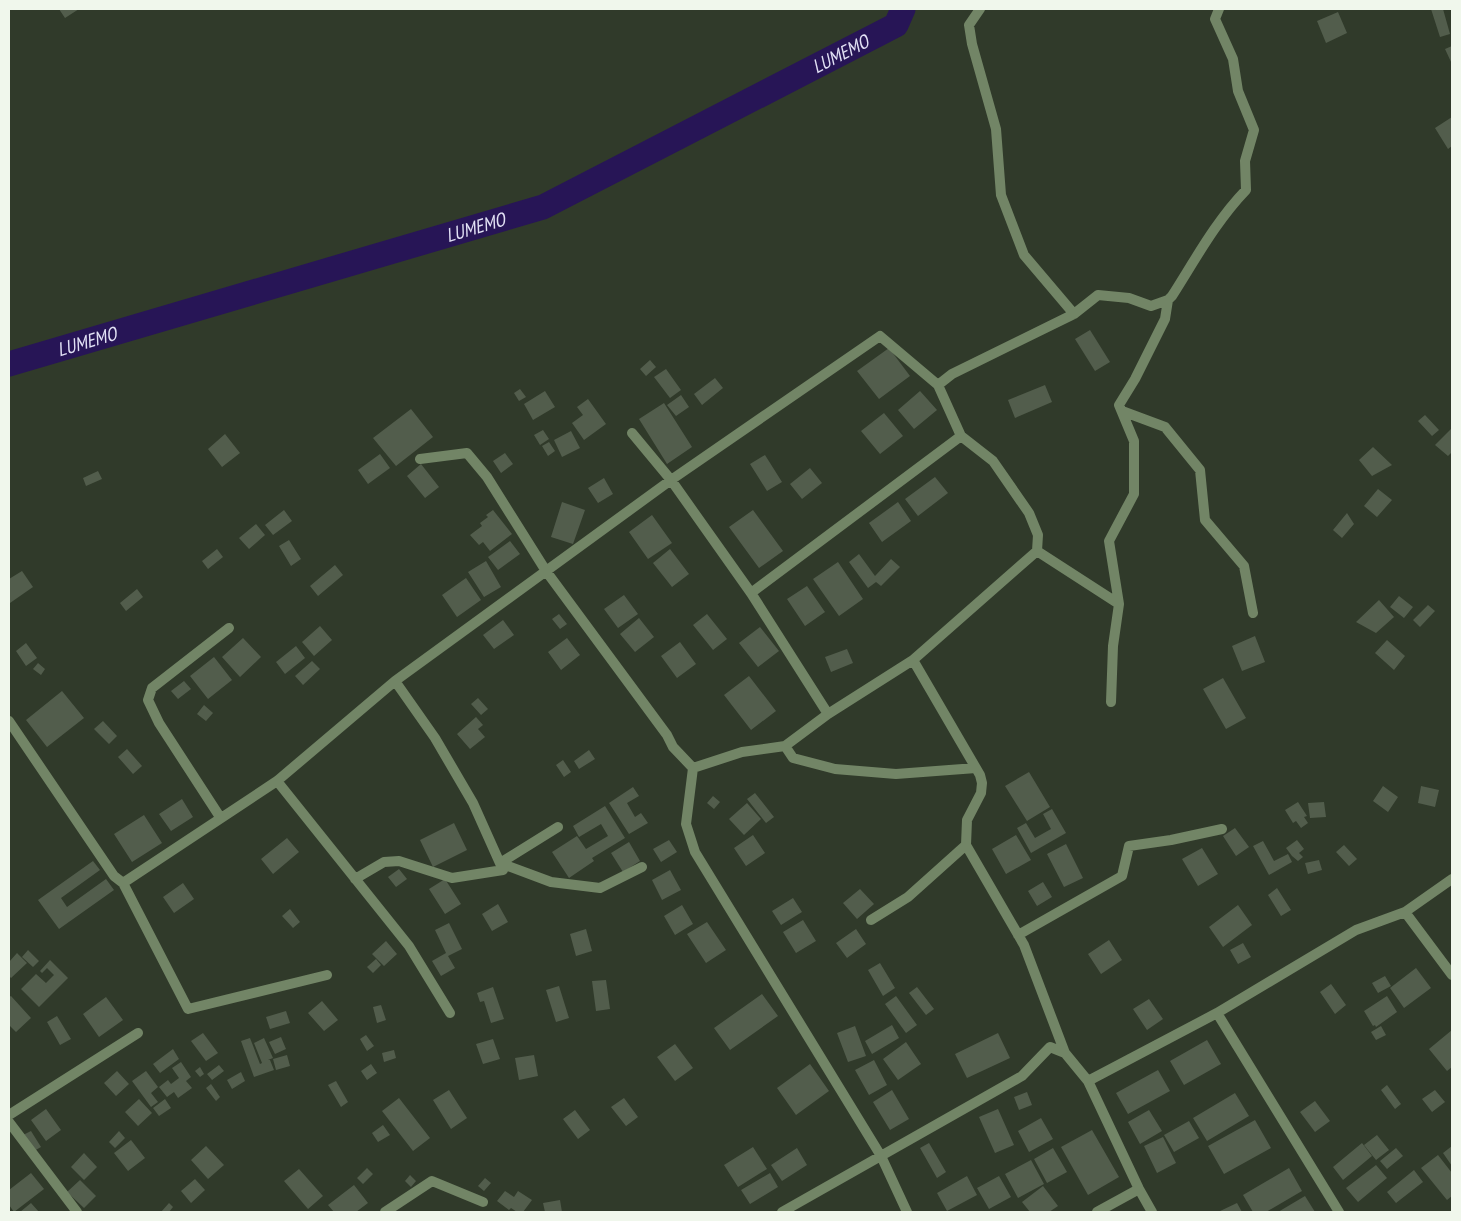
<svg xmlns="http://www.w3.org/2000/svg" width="1461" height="1221" viewBox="0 0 1461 1221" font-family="'PT Sans Narrow',sans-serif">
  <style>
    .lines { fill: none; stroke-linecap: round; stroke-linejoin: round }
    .river { stroke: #271556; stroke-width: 25 }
    .building { fill: #525d4c }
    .street { stroke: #728566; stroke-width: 10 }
    .labels { text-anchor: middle; stroke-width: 4.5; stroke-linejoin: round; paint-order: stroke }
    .water-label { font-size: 19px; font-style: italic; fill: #e2e1f5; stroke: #303a2a }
  </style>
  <rect width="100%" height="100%" fill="#303a2a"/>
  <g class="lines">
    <path class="river" id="s1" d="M9 364 543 207 896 25 903 9"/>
  </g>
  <path class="building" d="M59 9H79L65 18Z
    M1431 9H1443L1450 34 1440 37Z
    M1338 12 1347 33 1326 43 1317 21Z
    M1452 46V64L1445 49Z
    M1452 117V146L1448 149 1435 128Z
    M1090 330 1110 362 1095 371 1075 339Z
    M889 348 910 376 879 399 857 371Z
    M650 360 656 367 646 376 640 369Z
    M666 369 681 390 670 398 654 377Z
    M715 378 723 388 702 405 694 394Z
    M1045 385 1052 402 1015 418 1008 400Z
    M520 389 526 397 519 401 514 393Z
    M545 391 555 407 533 420 524 404Z
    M920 391 937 410 914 429 898 410Z
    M681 395 689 407 676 416 667 405Z
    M588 399 606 424 584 440 572 423 583 415 577 407Z
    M664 403 692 447 667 464 639 419Z
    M411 409 433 437 396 466 373 438Z
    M884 413 903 436 880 454 861 431Z
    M1425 415 1439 430 1432 436 1418 421Z
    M1452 428V452L1448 456 1435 445Z
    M543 430 549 439 540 445 534 435Z
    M571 431 580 448 562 457 554 440Z
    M225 434 240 453 222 467 208 449Z
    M549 442 555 451 548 456 542 446Z
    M1373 447 1392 465 1372 476 1359 460Z
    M505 453 513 464 501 473 493 461Z
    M380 454 390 468 368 484 358 470Z
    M765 455 782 482 767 491 750 464Z
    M421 464 439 487 425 498 407 476Z
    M810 468 822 483 802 499 790 484Z
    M98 471 102 479 86 486 83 478Z
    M935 477 948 493 918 516 905 499Z
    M604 478 613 494 598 503 588 488Z
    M1378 489 1392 500 1377 517 1364 506Z
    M562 502 585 510 573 544 551 537Z
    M898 502 911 521 882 542 869 523Z
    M284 510 292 521 273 535 265 525Z
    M493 510 512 534 490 551 483 542 479 545 470 535 482 526 480 523 488 517 486 515Z
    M753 510 783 551 759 568 729 527Z
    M1347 513 1354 524 1342 538 1333 530Z
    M652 515 672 543 648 559 629 532Z
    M256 524 265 535 249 549 239 538Z
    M289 540 301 559 291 566 279 546Z
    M510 541 520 554 498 570 488 557Z
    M217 549 223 557 208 569 202 561Z
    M670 549 689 574 672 587 653 563Z
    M859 554 875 576 891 559 900 567 881 586 876 582 868 588 849 562Z
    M486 561 501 587 484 597 468 572Z
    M838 562 863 599 839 616 813 579Z
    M335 565 343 575 318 596 310 586Z
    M22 571 33 587 10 603 9 579Z
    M466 578 481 600 457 617 442 595Z
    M807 586 825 612 805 626 787 599Z
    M137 589 143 597 126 611 120 603Z
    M624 595 638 614 618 628 604 609Z
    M1399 596 1413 607 1404 618 1390 607Z
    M1379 600 1394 617 1376 633 1356 622Z
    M1428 605 1435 611 1420 627 1413 620Z
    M559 614 567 624 560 629 552 619Z
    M707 614 727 639 713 650 693 625Z
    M639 618 654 637 635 652 620 634Z
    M503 620 514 635 494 649 483 635Z
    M320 626 332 640 314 656 302 642Z
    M760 627 779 651 758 667 739 643Z
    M1255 636 1265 662 1242 671 1232 646Z
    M243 638 261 657 240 677 222 657Z
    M567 638 580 655 561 670 548 652Z
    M1387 640 1405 656 1394 670 1375 653Z
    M680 642 696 664 677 678 661 656Z
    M26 643 37 658 26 666 16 651Z
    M296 646 305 658 285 674 276 662Z
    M847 649 853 663 831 672 825 657Z
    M214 657 232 680 208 699 190 676Z
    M312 661 320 669 303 685 295 676Z
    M38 663 45 669 41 675 33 669Z
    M749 676 776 711 751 730 724 695Z
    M1223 678 1246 718 1226 729 1203 689Z
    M184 681 191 689 178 699 171 691Z
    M62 691 84 718 47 747 26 720Z
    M478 698 488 709 481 715 471 704Z
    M204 705 213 713 206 721 197 714Z
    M476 717 483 725 478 729 485 737 470 749 457 734Z
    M103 721 117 736 109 744 94 729Z
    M127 749 142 766 133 774 118 757Z
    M589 750 595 759 579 769 574 761Z
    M563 760 571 772 564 777 556 765Z
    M1029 772 1050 807 1027 821 1005 786Z
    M1383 786 1398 797 1388 812 1373 801Z
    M1421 786 1439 790 1435 807 1418 803Z
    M633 787 639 796 627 803 635 817 641 813 648 823 629 834 609 803Z
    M755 793 774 817 766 823 747 799Z
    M713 796 720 802 714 809 707 803Z
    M182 799 193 817 171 831 159 814Z
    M1298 802 1307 816 1304 817 1308 823 1301 828 1296 821 1293 823 1285 810Z
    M1324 802 1326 817 1310 818 1308 803Z
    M747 803 761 819 744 835 729 819Z
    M605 806 625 838 592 858 594 861 569 878 552 852 577 836 586 849 608 836 601 824 579 837 573 826Z
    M1052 809 1066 833 1031 853 1017 828 1026 823 1035 838 1051 829 1043 814Z
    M144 815 162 843 132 862 114 834Z
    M454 823 467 850 433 867 420 840Z
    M1235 828 1249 847 1236 856 1223 836Z
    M753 835 765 853 746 866 734 848Z
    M1016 835 1031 860 1006 874 992 849Z
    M287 838 299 852 273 874 261 859Z
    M669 840 677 852 661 862 653 849Z
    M1297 840 1304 849 1299 853 1303 857 1298 861 1292 856 1286 848Z
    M1263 841 1274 861 1288 854 1292 862 1269 875 1253 846Z
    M629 842 640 861 623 872 611 853Z
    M1066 844 1083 878 1064 887 1047 854Z
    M1344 845 1357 859 1349 866 1336 852Z
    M1202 848 1218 874 1198 886 1182 859Z
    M1319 860 1322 870 1308 874 1305 863Z
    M93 861 100 870 61 898 67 907 106 879 114 890 59 929 38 900Z
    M399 869 407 879 396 887 388 877Z
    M670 870 681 890 662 900 652 880Z
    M445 879 461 904 445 914 429 889Z
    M1043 882 1052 897 1037 906 1028 891Z
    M183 883 194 899 174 913 163 897Z
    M1277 888 1291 910 1281 916 1268 895Z
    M860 889 874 904 857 919 843 903Z
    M793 898 802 912 781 925 772 911Z
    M498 904 508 922 492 931 482 914Z
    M682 905 693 924 675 935 664 916Z
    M1238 905 1252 925 1223 947 1209 927Z
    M290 909 300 922 293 928 282 916Z
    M803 920 816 941 796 953 783 932Z
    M707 922 726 950 706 963 687 934Z
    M449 923 462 949 448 956 455 968 441 976 432 961 446 953 435 930Z
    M586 929 592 951 576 956 570 934Z
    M856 929 866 944 847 958 836 943Z
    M1109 940 1122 960 1101 974 1088 954Z
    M386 941 397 954 384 966 372 954Z
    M1243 943 1251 957 1238 964 1230 950Z
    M28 950 39 961 33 967 22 957Z
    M17 953 27 963 11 978 9 976V962Z
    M376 959 381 965 373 973 367 967Z
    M50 960 68 978 39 1007 21 989 36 974 46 983 54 975 47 968 42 973 40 971Z
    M880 963 895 988 883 996 868 970Z
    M1416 968 1431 988 1404 1008 1390 988Z
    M1385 976 1391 986 1378 993 1372 983Z
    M606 980 610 1009 596 1011 592 981Z
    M1331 984 1346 1005 1335 1014 1320 992Z
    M559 986 569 1018 556 1022 546 990Z
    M493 987 504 1019 491 1023 484 1001 480 1002 477 993Z
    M917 987 934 1009 926 1015 909 993Z
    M762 994 778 1016 730 1050 714 1028Z
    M11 996 31 1018 16 1032 9 1025V997Z
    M896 996 917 1025 906 1033 885 1004Z
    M1387 996 1397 1012 1376 1027 1375 1025 1373 1026 1364 1011Z
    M106 997 123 1020 99 1037 83 1014Z
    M1149 999 1163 1019 1147 1030 1133 1009Z
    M322 1001 338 1020 324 1031 308 1013Z
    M381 1005 386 1020 377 1023 373 1007Z
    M286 1011 290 1023 270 1029 266 1017Z
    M57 1016 71 1039 60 1045 47 1022Z
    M892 1025 899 1038 872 1054 865 1041Z
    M855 1026 866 1056 848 1062 837 1033Z
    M1381 1026 1386 1035 1376 1040 1371 1032Z
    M1452 1030V1067L1447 1071 1429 1049Z
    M203 1033 218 1053 206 1061 191 1041Z
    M998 1033 1010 1058 967 1078 955 1054Z
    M366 1035 374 1046 367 1051 360 1039Z
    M281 1037 286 1049 275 1054 269 1042Z
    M250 1038 260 1064 262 1063 254 1043 264 1038 273 1058 268 1060H270L274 1070 254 1077 241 1041Z
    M493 1039 500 1059 483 1064 476 1044Z
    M1207 1040 1221 1064 1184 1085 1170 1061Z
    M906 1042 921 1064 898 1080 883 1059Z
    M675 1044 693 1068 675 1081 657 1057Z
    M173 1049 179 1059 160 1073 153 1064Z
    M394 1050 396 1058 384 1062 382 1053Z
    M287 1055 290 1066 276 1070 273 1059Z
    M534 1055 538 1076 519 1080 515 1058Z
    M874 1060 887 1085 869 1095 855 1070Z
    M181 1062 191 1077 186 1081 192 1088 178 1098 174 1092 167 1097 159 1087 168 1080 171 1084 179 1078 172 1068Z
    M371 1064 377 1073 367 1080 361 1071Z
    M810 1064 829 1091 796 1115 777 1088Z
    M219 1065 224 1071 212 1080 207 1074Z
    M200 1067 204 1074 200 1077 195 1071Z
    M1158 1070 1170 1091 1128 1114 1116 1093Z
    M117 1071 129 1084 116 1096 104 1083Z
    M146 1071 158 1087 151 1093 158 1102 151 1107 132 1081Z
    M241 1072 245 1081 232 1089 227 1080Z
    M336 1081 348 1102 341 1107 328 1085Z
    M211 1084 220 1097 216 1101 206 1088Z
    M1387 1085 1401 1104 1395 1109 1381 1090Z
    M449 1090 467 1118 451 1129 433 1100Z
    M892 1090 909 1119 890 1130 873 1102Z
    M1435 1090 1445 1102 1432 1112 1422 1099Z
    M1027 1092 1032 1105 1019 1110 1014 1097Z
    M1235 1093 1249 1116 1207 1141 1193 1118Z
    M399 1098 430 1138 413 1151 382 1111Z
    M624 1098 638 1117 626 1126 611 1107Z
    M139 1099 152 1113 138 1126 125 1112Z
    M165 1099 171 1108 159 1116 153 1108Z
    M1315 1101 1330 1121 1315 1132 1300 1112Z
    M46 1109 61 1130 46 1141 31 1120Z
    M998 1109 1014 1145 995 1153 979 1117Z
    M575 1110 590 1130 578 1139 563 1119Z
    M1149 1110 1162 1131 1140 1144 1128 1122Z
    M1041 1118 1053 1139 1029 1152 1018 1131Z
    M1255 1120 1271 1148 1224 1174 1208 1146Z
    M1189 1121 1199 1138 1174 1152 1164 1135Z
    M383 1125 390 1135 378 1142 372 1133Z
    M1092 1130 1119 1177 1088 1195 1061 1147Z
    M31 1131 41 1147 34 1151 23 1135Z
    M119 1131 125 1138 115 1148 109 1142Z
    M1377 1135 1389 1150 1376 1160 1364 1145Z
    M1163 1137 1176 1163 1157 1173 1144 1146Z
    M131 1140 145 1158 128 1171 114 1153Z
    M929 1143 946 1172 937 1178 920 1148Z
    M1362 1143 1372 1156 1343 1180 1333 1167Z
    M206 1146 224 1165 208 1179 191 1160Z
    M1452 1146V1166L1443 1153Z
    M753 1147 767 1169 738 1187 724 1165Z
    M797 1148 807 1165 782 1181 771 1165Z
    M1053 1148 1067 1172 1047 1183 1034 1159Z
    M1396 1148 1403 1156 1387 1169 1380 1161Z
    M84 1153 97 1167 84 1180 71 1167Z
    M1438 1155 1452 1173V1196L1447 1200 1421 1168Z
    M1031 1160 1044 1184 1018 1198 1005 1174Z
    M1376 1165 1387 1178 1358 1202 1346 1188Z
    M367 1168 373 1174 363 1184 357 1178Z
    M1289 1168 1302 1191 1266 1212H1253L1243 1195Z
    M299 1169 323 1196 308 1209 284 1181Z
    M1414 1170 1423 1182 1396 1203 1387 1192Z
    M31 1173 44 1189 14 1212 9 1205V1190Z
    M770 1173 778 1187 750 1204 741 1190Z
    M410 1175 416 1181 411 1187 405 1181Z
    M967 1176 977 1195 947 1211 937 1193Z
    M999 1176 1011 1197 989 1209 977 1188Z
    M485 1178 491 1183 484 1191 478 1186Z
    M195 1179 205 1190 191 1203 181 1191Z
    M80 1180 96 1196 84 1208 67 1192Z
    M354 1185 368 1203 356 1212H334L328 1205Z
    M1043 1186 1058 1206 1049 1212H1030L1022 1202Z
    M505 1191 514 1197 518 1191 532 1200 523 1212H517L511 1208 509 1210 497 1201Z
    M1305 1196 1315 1212H1278Z
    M560 1200 562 1212H545L543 1203Z
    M31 1203 39 1212H20Z
    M169 1203 173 1207 169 1212H161Z
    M1237 1203 1242 1212H1218Z"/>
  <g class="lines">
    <path class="street" d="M980 9 969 25 972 44 996 129 1001 195 1024 255 1074 314
      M938 385 952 374 1074 314 1098 295 1129 298 1151 306 1168 300 1172 296C1195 260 1216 221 1246 190L1245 161 1254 130 1238 91 1233 59 1215 19 1219 9
      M1122 411 1165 427 1200 470 1205 520 1244 566 1253 613
      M632 433 671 480 751 593 828 714
      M420 459 467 453 487 477 546 571 667 735 673 747 693 768 686 824 695 852 881 1156 907 1212
      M1037 551 1119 604
      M751 593 961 436
      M913 660 980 775 982 783 981 793 967 820 966 845 1024 945 1065 1053
      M1111 702 1113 646 1119 604 1109 541 1134 494V441L1119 405 1135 379 1165 319 1168 300
      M9 721 114 876 123 883 188 1009 327 975
      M785 746 793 758 835 769 896 774 976 768
      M277 781 409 946 450 1013
      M220 817 159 723 148 700 152 688 229 628
      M500 863 551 882 600 888 642 867
      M500 863 558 827
      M355 879 384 862 399 861 452 878 503 870 473 803 435 738 395 681
      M123 883 277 781 395 681 671 480 880 336 938 385 961 436 993 461 1029 513 1038 535 1037 551 913 660 828 714 785 746 742 752 693 768
      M1405 912 1452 879
      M871 920 908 897 966 845
      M1018 935 1122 876 1129 846 1171 840 1222 829
      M1217 1013 1339 1212
      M1088 1081 1217 1013 1356 930 1405 912 1452 975
      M9 1115 138 1033
      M9 1122 77 1212
      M385 1212 432 1181 483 1202
      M782 1212 1022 1076 1050 1047 1065 1053 1088 1081 1139 1189 1152 1212
      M1097 1212 1139 1189"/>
  </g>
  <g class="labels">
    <g class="water-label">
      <text dy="7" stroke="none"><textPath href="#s1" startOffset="891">LUMEMO</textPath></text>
      <text dy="7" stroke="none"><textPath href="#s1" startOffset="486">LUMEMO</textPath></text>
      <text dy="7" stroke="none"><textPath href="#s1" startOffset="81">LUMEMO</textPath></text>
    </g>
  </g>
  <rect width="1461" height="1221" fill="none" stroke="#f0f7ec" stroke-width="20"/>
</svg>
